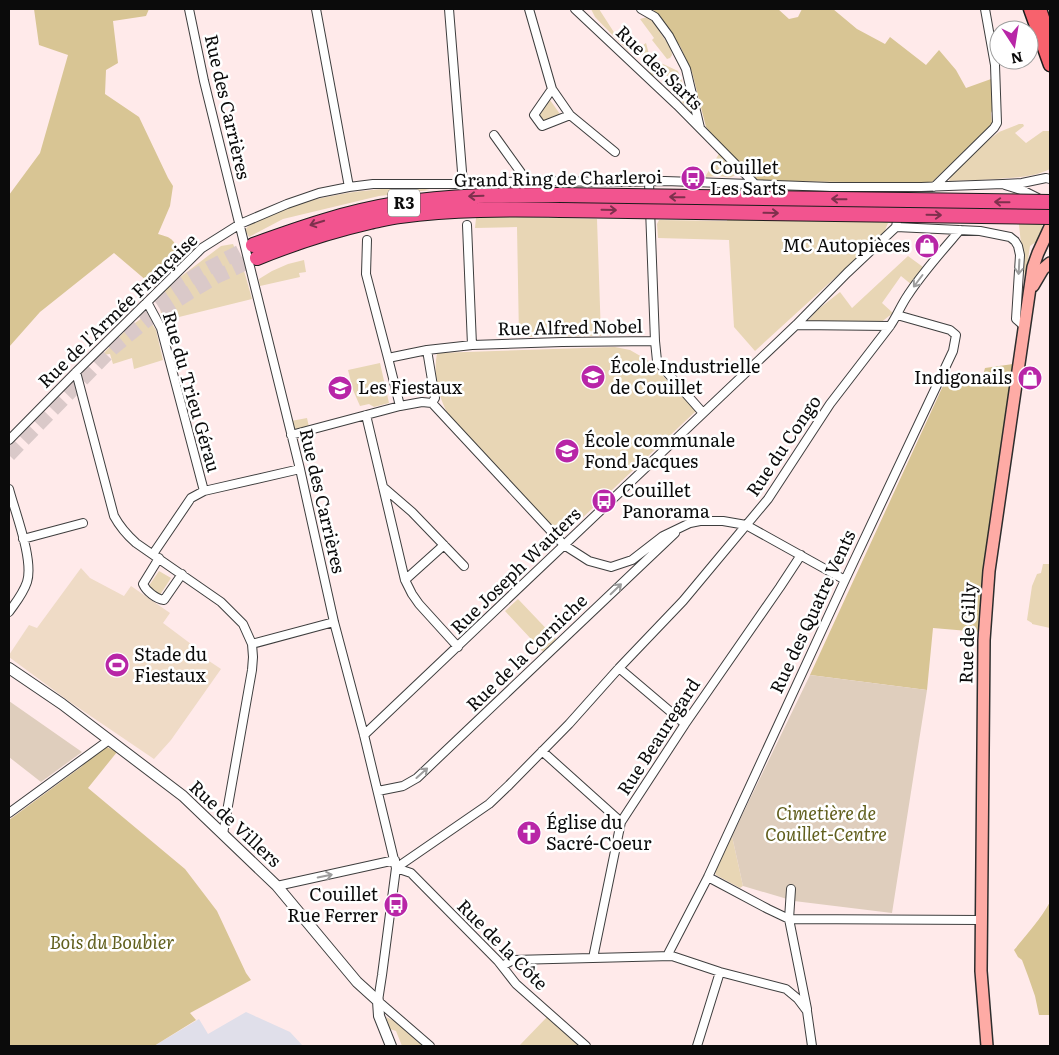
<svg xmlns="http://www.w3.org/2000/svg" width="1059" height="1055" viewBox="0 0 1059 1055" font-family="Literata,serif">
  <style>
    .industrial { fill: #e0dfea }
    .green { fill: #e8d6b5 }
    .forest { fill: #d8c594 }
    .cemetery { fill: #dfcebd }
    .pitch { fill: #efdbc6 }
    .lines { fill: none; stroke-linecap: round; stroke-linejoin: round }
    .motorway-tunnel { stroke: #dac9c9; stroke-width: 14; stroke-dasharray: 14 7; stroke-linecap: butt }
    .minor-casing { stroke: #3e3e3e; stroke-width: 10 }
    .tertiary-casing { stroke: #3e3e3e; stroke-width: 12 }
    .secondary-casing { stroke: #2d2d2d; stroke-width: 14 }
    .primary-casing { stroke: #1c1c1c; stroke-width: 15 }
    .motorway-casing { stroke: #1c1c1c; stroke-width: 16 }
    .minor { stroke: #fff; stroke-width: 8 }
    .tertiary { stroke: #fff; stroke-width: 10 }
    .secondary { stroke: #feaba5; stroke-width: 11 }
    .primary { stroke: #f7626d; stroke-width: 12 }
    .motorway { stroke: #f2548f; stroke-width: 14 }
    .motorway-bridge-casing { stroke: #1c1c1c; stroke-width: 16; stroke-linecap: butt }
    .motorway-bridge { stroke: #f2548f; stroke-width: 14 }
    .oneway { stroke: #7e304d }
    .oneway2 { stroke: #9d9d9d }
    .labels { text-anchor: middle; stroke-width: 5; stroke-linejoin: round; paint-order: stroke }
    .shield { fill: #fff; stroke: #545454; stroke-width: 1 }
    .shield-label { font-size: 16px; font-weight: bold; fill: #0b0b0b }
    .street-label { font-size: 18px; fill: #0b0b0b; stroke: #fff }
    .poi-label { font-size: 18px; fill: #0b0b0b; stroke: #fff; text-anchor: start }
    .park-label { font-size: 18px; font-style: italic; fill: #615f1d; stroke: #fff }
  </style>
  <rect width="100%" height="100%" fill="#ffeaea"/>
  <path class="industrial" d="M246 1012 290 1032 303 1046H154L199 1019 208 1034Z"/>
  <path class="green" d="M591 9H599L617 37 621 35 629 52 595 17Z
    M647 17 654 22 661 34 671 48 672 55 670 58 667 59 652 40 654 38 640 19Z
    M646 43 650 58 678 71 693 110 691 112 679 99 681 89 662 71 652 76 639 48Z
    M550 100 560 114 554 119 542 124 539 116Z
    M1019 124H1023L1024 126 1015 133 1026 143 1043 131H1050V169C1036 176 1023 177 1008 178 988 180 969 180 949 181L952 173 986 142 999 132Z
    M720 152 738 172C732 180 727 177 719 176 715 176 710 177 705 177Z
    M415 187 430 190 379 196 283 219 249 237 245 230C250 223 259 220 267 216 315 195 363 189 415 187Z
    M726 189 897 192 893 223H888L884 233 755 351 734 327 729 240 658 238 657 224 659 220 727 221Z
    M1012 193 1036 194 1042 205V228L1036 242 1030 246 1025 280 1019 225Z
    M492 216 597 219 601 336 519 337 517 227 475 228 476 218Z
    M233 244 245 274 252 299 175 318 163 326 158 294 221 246Z
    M908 256 923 267 912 285 901 276 882 303 893 313 880 323H813L808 321 816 311 840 292 852 308Z
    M304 260 306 272 299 273 300 277 260 286 259 279 272 271 288 264Z
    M146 315 156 330 163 360 134 369 132 358 113 364 110 354 102 355 128 328Z
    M615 347 630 350 649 361 696 411 562 537 449 416C438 396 433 376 437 353Z
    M380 363 389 403 374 407 369 404 360 406 353 390 348 370Z
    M307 418 309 427 293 430 291 421Z
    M1050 562V628L1032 624V623L1027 620 1032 586 1037 574 1041 573 1043 564H1049Z
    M159 571 171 578 160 595 148 587Z
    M518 599 558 641 545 654 505 611Z
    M732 836 743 886 740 888 716 875 715 872Z
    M386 1017 395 1021 424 1046H402L396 1031 390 1029Z
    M547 1017 579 1046H519Z"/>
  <path class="forest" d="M34 9H149L146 16 113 21 118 63 106 70 105 94 139 117 168 178 173 186 170 206 158 234C173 238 175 240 178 255L172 262 154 287 114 253 40 312 9 347V195L40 153 68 55 39 45Z
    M653 9H778L789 19 798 17 802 9H833L857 29 885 44 890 37 926 65 939 50 956 70 966 88 991 79 993 109 991 113 992 124 931 183 758 181 729 153 706 127 692 72 680 46Z
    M1013 364 980 632 933 628 927 690 810 675 948 375 980 386 985 368Z
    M107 747 117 752 88 788 185 869 217 911 246 973 251 980 190 1013 196 1020 154 1046H9V820L81 767 102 748Z
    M1050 902V1015H1039L1035 996 1028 976 1022 960 1018 957 1014 950C1027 934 1040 920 1050 902Z"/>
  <path class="cemetery" d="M810 675 927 690 892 913 794 901 743 886 732 836Z
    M9 701 82 752 41 782 9 757Z"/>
  <path class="pitch" d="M81 568 90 578 124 596 131 586 170 613 163 623 207 656 209 661 221 669 171 740 154 759 70 702 9 657V655L29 625 37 628Z"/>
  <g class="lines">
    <path class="motorway-tunnel" d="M138 314C173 286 213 265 253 245
      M9 455 113 348 151 317 189 293 216 277 257 258"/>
    <defs>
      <path id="minor" d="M189 9 204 81 300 469 334 622 364 735 396 868 382 975 378 1001 430 1046
        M316 9 349 187
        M449 9 463 184
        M529 9 552 89 570 115 615 152
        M575 9 677 105 755 184
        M641 9 655 17 669 36 684 65 686 69 700 128
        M552 89 534 115 542 126 570 115
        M494 135 527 181
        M649 182 655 341 657 361 703 413
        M1005 185 1024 191 1038 198
        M934 187 994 128 997 123 995 65 985 9
        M467 225 472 345
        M896 227 980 231 1010 237 1015 241 1018 246 1020 255 1016 319 1024 326
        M367 240 366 274 388 358
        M147 302 161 328 204 491
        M796 325 890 326
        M427 350 472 345 562 342 655 341
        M76 372 114 516C120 527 127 535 136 543L221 602 243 624 252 644 253 657 252 670 223 834
        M432 403 564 545 589 561 611 567 632 560 663 536 690 523 700 521H723L746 525 845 580
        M366 415 405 580 412 594 419 604 458 647
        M291 435 400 406 422 402 432 403 435 398 427 350 388 358 400 406
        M9 440 76 372 202 248 240 224 287 204 319 193 349 187 373 184H463L527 181 621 182 665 181 830 187H921L1003 184 1022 183 1046 178 1050 179
        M383 487 412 512 464 566
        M9 489C15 512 34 560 27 582 23 594 16 602 9 612
        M23 539 83 523
        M153 554 191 498 204 491 300 469
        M159 558 143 584C146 591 156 599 164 600L182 574
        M405 580 444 545
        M252 644 334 622
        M619 668 685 724
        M364 735 796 325 847 273 896 227 901 197
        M542 751 621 822
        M378 791 403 786 417 778 675 533
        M9 813 109 740
        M396 868 489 804 509 785 569 724 619 668 683 601 768 499 830 404 890 326C897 316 901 305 908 295 923 272 942 251 960 230
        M396 868 411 873 498 961 516 984 586 1046
        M708 877 768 909 789 919 981 920
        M277 886 395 860
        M791 889 789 919 807 1009
        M667 956 708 877 845 580 953 351 956 335 950 330 897 315
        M593 958 621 822 685 724 780 587 801 555
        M502 966 513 960 672 956 720 972 786 989 798 999 807 1011 812 1046
        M697 1046 720 972"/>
      <path id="tertiary" d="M9 668 62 704 183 796 277 886 357 982 378 1001 379 1016 391 1046"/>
      <path id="secondary" d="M1033 286 1043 269 1050 263
        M987 1046 981 971 984 640 989 571 1033 267 1038 253 1050 227"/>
      <path id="primary" d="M1030 9 1050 65
        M1040 9 1050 39"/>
      <path id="motorway" d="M253 245C300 228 346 212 396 204 450 195 505 195 560 195
        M257 258C294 243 331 231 370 222 380 220 390 217 400 216 453 209 506 209 560 210"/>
    </defs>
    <use href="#minor" class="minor-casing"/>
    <use href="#tertiary" class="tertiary-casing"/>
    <use href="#secondary" class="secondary-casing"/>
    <use href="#primary" class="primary-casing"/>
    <use href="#motorway" class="motorway-casing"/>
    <use href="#minor" class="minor"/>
    <use href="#tertiary" class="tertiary"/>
    <use href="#secondary" class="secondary"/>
    <use href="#primary" class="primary"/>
    <use href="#motorway" class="motorway"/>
    <defs>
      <path id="motorway-bridge" d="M560 195 1050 202
        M560 210 1050 217"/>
    </defs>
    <use href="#motorway-bridge" class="motorway-bridge-casing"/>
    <use href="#motorway-bridge" class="motorway-bridge"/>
  </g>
  <defs><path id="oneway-shaft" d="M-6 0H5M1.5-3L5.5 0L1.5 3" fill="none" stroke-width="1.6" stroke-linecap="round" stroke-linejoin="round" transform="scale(1.25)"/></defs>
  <g class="oneway">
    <use href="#oneway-shaft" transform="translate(476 196) rotate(178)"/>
    <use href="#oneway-shaft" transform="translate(677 197) rotate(-179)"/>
    <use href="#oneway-shaft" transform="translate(839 199) rotate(-179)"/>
    <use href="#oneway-shaft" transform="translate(1002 202) rotate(-179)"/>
    <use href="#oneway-shaft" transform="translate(609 210) rotate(1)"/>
    <use href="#oneway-shaft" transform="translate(771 213) rotate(1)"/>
    <use href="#oneway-shaft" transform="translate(934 215) rotate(1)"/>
    <use href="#oneway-shaft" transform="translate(317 223) rotate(163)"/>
  </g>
  <g class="oneway2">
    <use href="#oneway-shaft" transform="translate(1019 267) rotate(93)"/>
    <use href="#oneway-shaft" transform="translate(918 281) rotate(127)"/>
    <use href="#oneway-shaft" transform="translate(616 589) rotate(-44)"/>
    <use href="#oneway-shaft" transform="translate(422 773) rotate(-42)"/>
    <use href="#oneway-shaft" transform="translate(325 876) rotate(-12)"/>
  </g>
  <defs>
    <symbol id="bus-disc" viewBox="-11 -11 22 22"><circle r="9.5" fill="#b826a7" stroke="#fff"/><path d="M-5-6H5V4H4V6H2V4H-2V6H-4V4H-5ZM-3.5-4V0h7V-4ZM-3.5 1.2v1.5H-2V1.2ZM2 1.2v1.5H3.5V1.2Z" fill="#fff"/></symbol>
    <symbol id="shop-disc" viewBox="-11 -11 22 22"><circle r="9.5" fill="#b826a7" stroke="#fff"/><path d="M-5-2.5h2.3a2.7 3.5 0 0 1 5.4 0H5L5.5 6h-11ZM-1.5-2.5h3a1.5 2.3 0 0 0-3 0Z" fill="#fff"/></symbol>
    <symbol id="school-disc" viewBox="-11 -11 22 22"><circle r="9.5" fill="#b826a7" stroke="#fff"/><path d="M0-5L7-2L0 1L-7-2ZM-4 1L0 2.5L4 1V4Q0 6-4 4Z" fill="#fff"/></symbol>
    <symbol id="stadium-disc" viewBox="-11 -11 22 22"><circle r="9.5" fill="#b826a7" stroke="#fff"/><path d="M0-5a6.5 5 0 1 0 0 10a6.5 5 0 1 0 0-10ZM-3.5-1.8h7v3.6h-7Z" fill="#fff"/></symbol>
    <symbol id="church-disc" viewBox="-11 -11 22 22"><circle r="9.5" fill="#b826a7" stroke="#fff"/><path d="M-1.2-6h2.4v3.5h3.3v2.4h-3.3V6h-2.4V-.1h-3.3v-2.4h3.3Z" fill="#fff"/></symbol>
  </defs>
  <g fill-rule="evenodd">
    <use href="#bus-disc" x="679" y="164" width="28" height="28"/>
    <use href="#shop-disc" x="913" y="232" width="28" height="28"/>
    <use href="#school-disc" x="579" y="363" width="28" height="28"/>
    <use href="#shop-disc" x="1016" y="364" width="28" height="28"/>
    <use href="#school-disc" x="326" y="374" width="28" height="28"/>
    <use href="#school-disc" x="553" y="437" width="28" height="28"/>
    <use href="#bus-disc" x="590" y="487" width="28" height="28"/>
    <use href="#stadium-disc" x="103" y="651" width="28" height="28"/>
    <use href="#church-disc" x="515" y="819" width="28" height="28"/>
    <use href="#bus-disc" x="382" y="891" width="28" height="28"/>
  </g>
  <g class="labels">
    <rect class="shield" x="388" y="189.5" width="32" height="27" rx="4"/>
    <g class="shield-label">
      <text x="404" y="209">R3</text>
    </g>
    <g class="street-label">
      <text transform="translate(659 68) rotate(44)" y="6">Rue des Sarts</text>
      <text transform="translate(227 107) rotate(77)" y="6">Rue des Carrières</text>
      <text transform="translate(558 179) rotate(-1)" y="6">Grand Ring de Charleroi</text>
      <text transform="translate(118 311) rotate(-44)" y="6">Rue de l'Armée Française</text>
      <text transform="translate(570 328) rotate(-1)" y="6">Rue Alfred Nobel</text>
      <text transform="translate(191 392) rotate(74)" y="6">Rue du Trieu Gérau</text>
      <text transform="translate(784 446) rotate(-56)" y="6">Rue du Congo</text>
      <text transform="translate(322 501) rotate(77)" y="6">Rue des Carrières</text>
      <text transform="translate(516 571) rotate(-44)" y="6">Rue Joseph Wauters</text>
      <text transform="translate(813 612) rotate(-65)" y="6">Rue des Quatre Vents</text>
      <text transform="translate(968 633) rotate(-88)" y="6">Rue de Gilly</text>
      <text transform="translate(527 653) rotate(-44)" y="6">Rue de la Corniche</text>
      <text transform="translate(659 737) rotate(-57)" y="6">Rue Beauregard</text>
      <text transform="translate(235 824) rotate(43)" y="6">Rue de Villers</text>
      <text transform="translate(502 945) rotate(45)" y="6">Rue de la Côte</text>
    </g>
    <g class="poi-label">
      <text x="710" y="174">Couillet<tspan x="710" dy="21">Les Sarts</tspan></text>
      <text x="910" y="252" text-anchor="end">MC Autopièces</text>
      <text x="610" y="373">École Industrielle<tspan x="610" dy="21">de Couillet</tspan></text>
      <text x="1012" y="384" text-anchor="end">Indigonails</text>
      <text x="358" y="394">Les Fiestaux</text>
      <text x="584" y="447">École communale<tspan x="584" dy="21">Fond Jacques</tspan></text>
      <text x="622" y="497">Couillet<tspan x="622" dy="21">Panorama</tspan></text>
      <text x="134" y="661">Stade du<tspan x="134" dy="21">Fiestaux</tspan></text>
      <text x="546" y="829">Église du<tspan x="546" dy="21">Sacré-Coeur</tspan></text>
      <text x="378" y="901" text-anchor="end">Couillet<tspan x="378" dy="21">Rue Ferrer</tspan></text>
    </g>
    <g class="park-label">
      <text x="826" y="820">Cimetière de<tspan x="826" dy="21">Couillet-Centre</tspan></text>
      <text x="112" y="949">Bois du Boubier</text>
    </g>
  </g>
  <rect width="1059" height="1055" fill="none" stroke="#0b0b0b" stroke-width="20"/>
  <g transform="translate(1014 45) rotate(168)"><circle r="24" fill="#ffffff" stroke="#9d9d9d"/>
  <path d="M0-4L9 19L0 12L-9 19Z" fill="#b826a7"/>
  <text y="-8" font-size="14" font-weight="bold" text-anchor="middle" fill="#0b0b0b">N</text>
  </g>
</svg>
